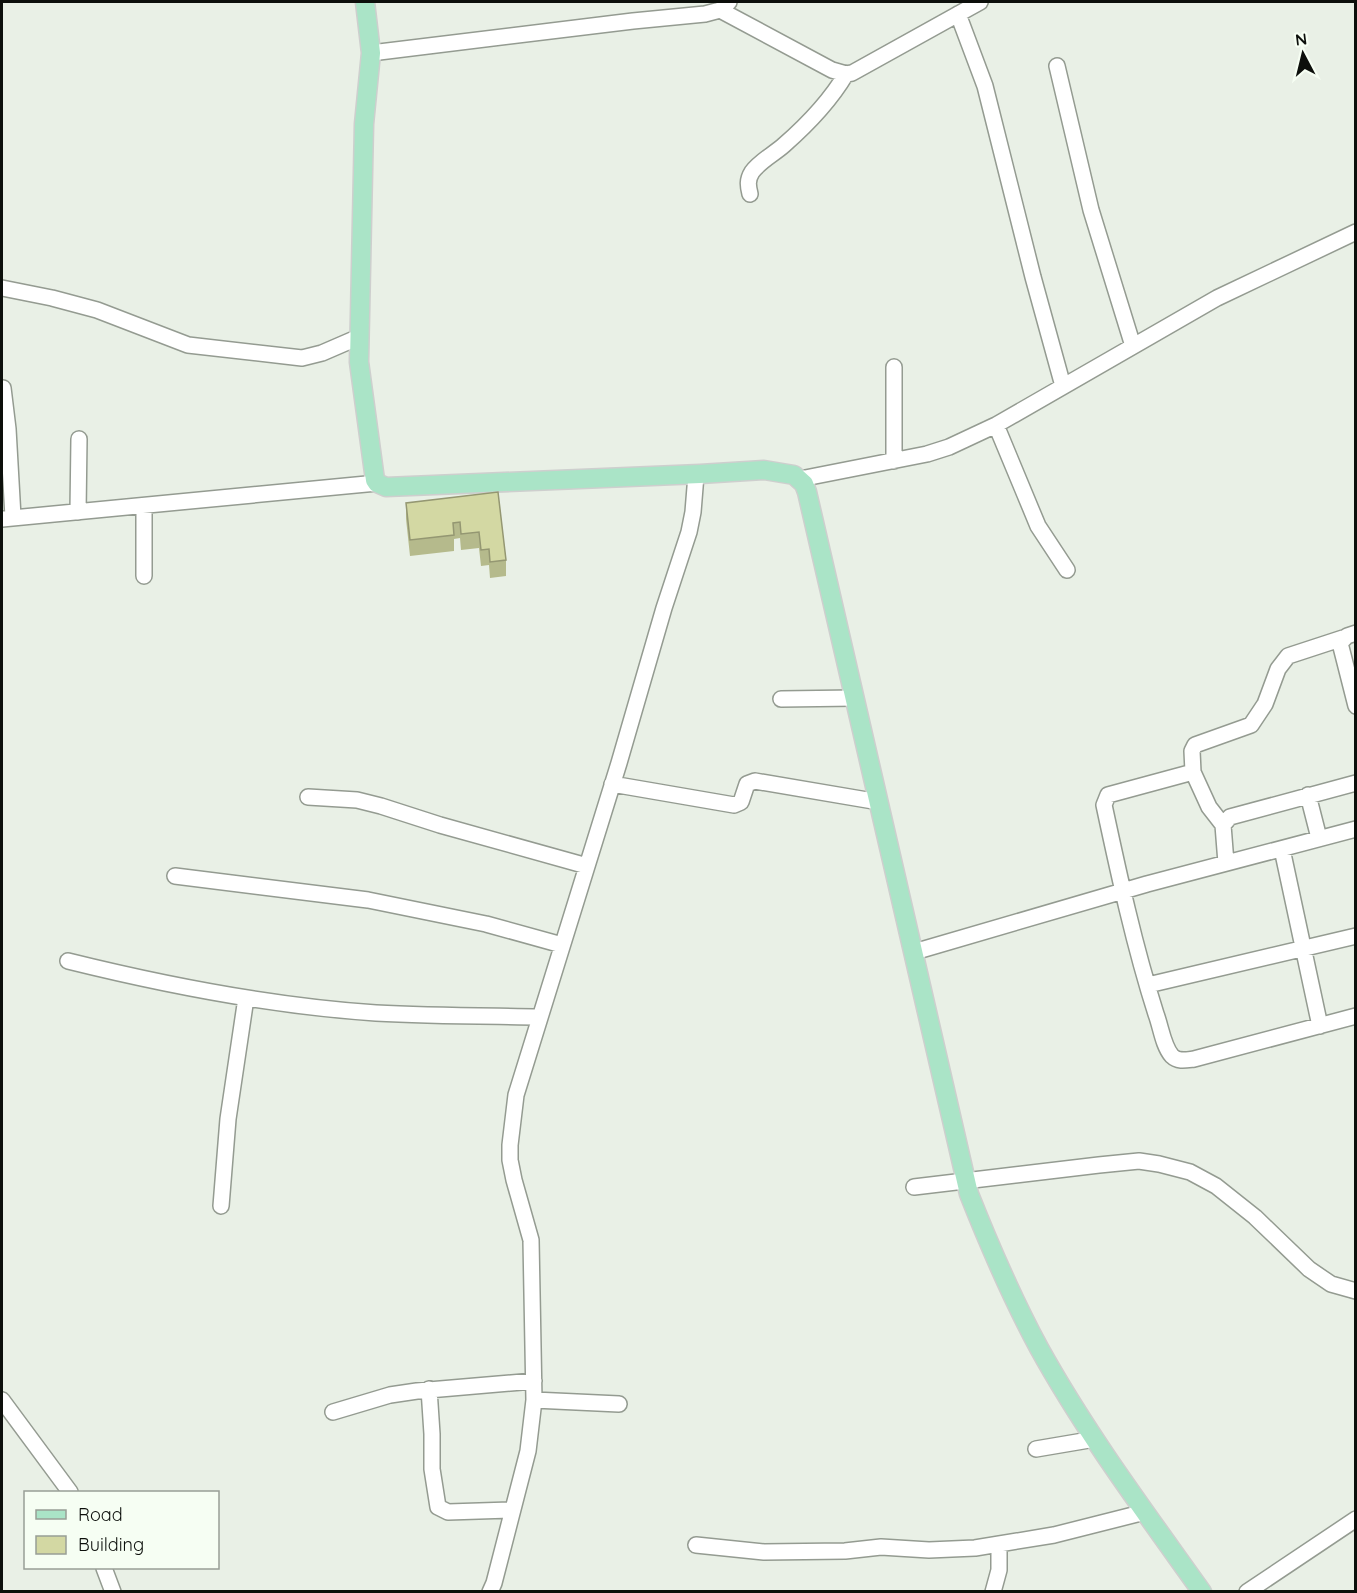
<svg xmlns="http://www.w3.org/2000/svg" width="1357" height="1593" viewBox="0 0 1357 1593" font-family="Quicksand,sans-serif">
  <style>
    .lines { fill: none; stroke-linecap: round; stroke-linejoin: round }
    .minor-casing { stroke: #949b91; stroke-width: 18 }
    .major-casing { stroke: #cecfce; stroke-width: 21 }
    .minor { stroke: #fff; stroke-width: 15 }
    .major { stroke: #aae4c7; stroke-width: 18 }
    .wall { fill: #b5ba8c }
    .building { fill: #d3d8a3; stroke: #949772; stroke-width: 1.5 }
  </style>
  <rect width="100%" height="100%" fill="#e9f0e6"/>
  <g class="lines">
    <defs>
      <path id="minor" d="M720 10 832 70 846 74 852 73 980 2
        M958 14 985 86 1033 277 1063 386
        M371 53 633 21 705 14 720 10 729 2
        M1057 66 1091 210 1133 346
        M750 194C748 186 747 180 752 172 760 161 774 154 784 145 808 124 830 101 846 74
        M2 288 52 298 97 310 188 345 302 358 322 353 359 337
        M894 367V461
        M3 388 8 429 13 517
        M996 425 1038 526 1067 570
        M800 479 927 454 949 447 996 425 1217 298 1356 232
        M78 512 79 439
        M2 519 377 483
        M144 576V506
        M1356 633 1347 636 1340 643 1356 706
        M1343 638 1288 656 1278 669 1265 704 1251 725 1195 745 1192 751 1193 772 1108 795 1104 805C1119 875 1134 945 1156 1014 1161 1027 1163 1046 1172 1056 1178 1062 1186 1060 1194 1059L1356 1016
        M781 699 855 698
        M1193 772 1209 807 1223 825
        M612 784 734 805 741 802 747 784 755 781 879 802
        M1308 795 1319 838
        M308 797 357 800 381 806 440 825 587 866
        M1282 849 1320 1026
        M1226 863 1223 825 1230 817 1356 783
        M175 876 368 900 486 924 562 945
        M914 952 1147 884 1356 829
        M68 961C169 986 272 1006 376 1013 431 1016 486 1016 540 1017
        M1148 985 1356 936
        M914 1187 1099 1165 1139 1161 1159 1164 1190 1172 1216 1186 1255 1217 1309 1269 1331 1284 1356 1291
        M221 1206 228 1119 246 998
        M429 1389 432 1434V1469L438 1507 448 1512 512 1510
        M2 1400 70 1492
        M534 1400 619 1404
        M333 1412 390 1395 417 1391 534 1381
        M1036 1449 1095 1439
        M696 1545 764 1552 845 1551 881 1547 929 1550 975 1548 1054 1535 1145 1512
        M104 1568 113 1592
        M490 1592 494 1583 528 1451 534 1400 531 1240 514 1180 510 1160V1145L516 1095 619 763 664 608 689 532 693 512 696 475
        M993 1592 999 1570V1544
        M1247 1592 1356 1519"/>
      <path id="major" d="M365 2 371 53 364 124 359 362 375 480 377 483 386 487 700 474 764 470 794 475 804 484 807 492 969 1194C990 1247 1012 1298 1039 1348 1086 1433 1145 1512 1202 1592"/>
    </defs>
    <use href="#minor" class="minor-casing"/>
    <use href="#major" class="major-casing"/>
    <use href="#minor" class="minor"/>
    <use href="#major" class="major"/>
  </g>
  <path class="wall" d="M498 492 506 560V576L490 578 489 565 481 566 479 548 461 550 460 538 454 539V551L410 556 406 519V503Z"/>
  <path class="building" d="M498 492 506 560 490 562 489 549 481 550 479 532 461 534 460 522 453 523 454 535 410 540 406 503Z"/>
  <rect width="1357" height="1593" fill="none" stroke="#0c0f0b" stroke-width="6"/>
  <rect x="24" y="1491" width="195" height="78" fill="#f6fef3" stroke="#989e96" stroke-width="1.5"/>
  <rect x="36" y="1510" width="30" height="9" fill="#aae4c7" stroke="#989e96" stroke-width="1.5"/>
  <text x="78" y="1521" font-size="18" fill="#0c0f0b">Road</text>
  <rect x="36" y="1536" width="30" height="18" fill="#d3d8a3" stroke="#989e96" stroke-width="1.5"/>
  <text x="78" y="1551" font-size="18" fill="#0c0f0b">Building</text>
  <g transform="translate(1303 54) rotate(353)" stroke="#f6fef3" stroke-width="4.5" paint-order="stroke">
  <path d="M0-4.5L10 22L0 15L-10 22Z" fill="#0c0f0b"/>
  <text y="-9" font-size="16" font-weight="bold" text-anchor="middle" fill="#0c0f0b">N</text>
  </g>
</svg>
